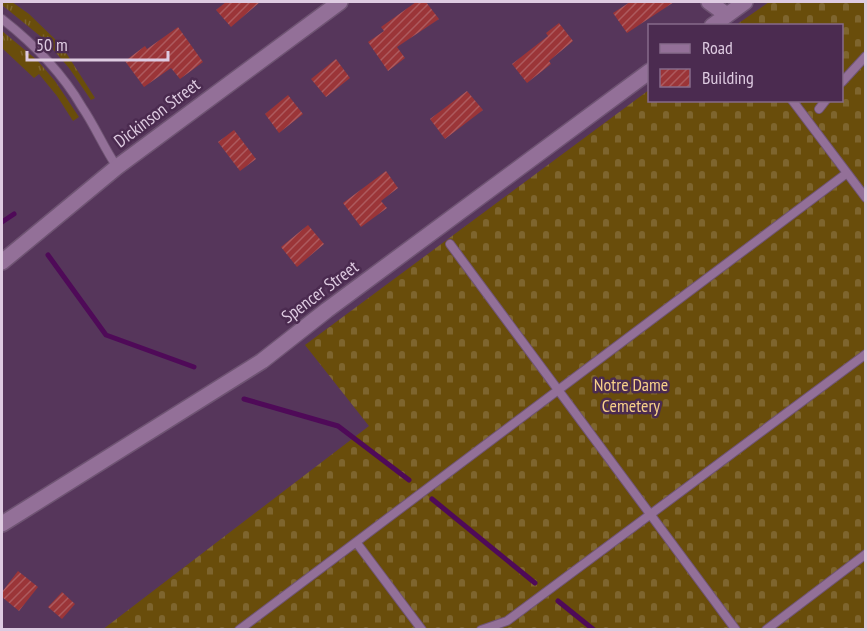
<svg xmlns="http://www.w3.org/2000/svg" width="867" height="631" viewBox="0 0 867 631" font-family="'PT Sans Narrow',sans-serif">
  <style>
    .grass { fill: url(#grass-tufts) }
    .cemetery { fill: url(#cemetery-stones) }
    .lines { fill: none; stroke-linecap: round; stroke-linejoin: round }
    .stream { stroke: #4f0a58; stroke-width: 5 }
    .building { fill: url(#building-hatch) }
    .service-casing { stroke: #6f5473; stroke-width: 10 }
    .minor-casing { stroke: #6f5473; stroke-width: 18 }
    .service { stroke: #937098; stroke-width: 8 }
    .minor { stroke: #937098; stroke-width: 15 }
    .labels { text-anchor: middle; stroke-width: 5; stroke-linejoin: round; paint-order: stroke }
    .street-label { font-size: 18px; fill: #decbe1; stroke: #4b2b50 }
    .park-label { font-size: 18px; fill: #f7d089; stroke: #4b2b50 }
  </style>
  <defs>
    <pattern id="grass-tufts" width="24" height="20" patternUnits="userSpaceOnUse" patternTransform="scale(1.5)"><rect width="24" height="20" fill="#694d0b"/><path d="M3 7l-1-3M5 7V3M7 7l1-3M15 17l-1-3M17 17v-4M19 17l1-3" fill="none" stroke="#7e652e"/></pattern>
    <pattern id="cemetery-stones" width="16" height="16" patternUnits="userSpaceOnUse" patternTransform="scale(1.5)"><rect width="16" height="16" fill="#694d0b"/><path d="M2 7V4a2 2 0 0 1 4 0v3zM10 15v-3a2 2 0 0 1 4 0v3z" fill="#7e652e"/></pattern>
    <pattern id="building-hatch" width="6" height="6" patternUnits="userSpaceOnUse" patternTransform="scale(1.5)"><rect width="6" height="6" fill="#9b3538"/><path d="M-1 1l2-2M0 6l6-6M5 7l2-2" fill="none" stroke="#ad5a5e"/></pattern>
  </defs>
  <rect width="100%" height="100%" fill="#56365b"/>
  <path class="grass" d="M2 2H12L29 14 61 45 95 98 91 100 69 68 45 40 2 5Z
    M2 31 37 60 55 81 79 117 73 121 57 96 39 74 34 78 2 48Z"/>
  <path class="cemetery" d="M769 2H865V629L102 630 369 426 305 345 649 90 650 100H842V26L736 25Z"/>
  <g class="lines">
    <path class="stream" d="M2 222 14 214
      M48 255 106 335 194 367
      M244 399 338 426 409 480
      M432 499 535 583
      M558 601 594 630"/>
  </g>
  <path class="building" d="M226 2H260L231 27 216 10Z
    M416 2H426L439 19 397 47 405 58 388 71 368 42 384 31 381 27Z
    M630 2H674L627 33 613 13Z
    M559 23 573 41 549 61 551 64 527 83 512 64 548 36 546 33Z
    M178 27 203 62 180 79 171 68 144 87 125 61 145 46 147 49Z
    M336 59 350 78 326 97 311 79Z
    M467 91 483 110 445 139 430 119Z
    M288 95 303 114 279 133 265 114Z
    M234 130 256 159 240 171 218 142Z
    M386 171 398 188 381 201 387 208 361 227 343 203Z
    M308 225 324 244 297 267 281 247Z
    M18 571 38 587 19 611 2 597V592Z
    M62 592 75 604 62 619 48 607Z"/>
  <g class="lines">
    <defs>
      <path id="service" d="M2 19C34 44 61 71 82 107 95 126 104 148 117 167
        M842 82 866 56
        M792 100 866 198
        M819 109 826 100
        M450 244 736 630
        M356 542 422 630
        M239 630 847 173
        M481 630 507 621 866 354
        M766 630 866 554"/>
      <path id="minor" d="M709 2 727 15
        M712 26 745 2
        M2 262 117 167 340 2
        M2 524 262 361 327 310 650 71"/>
    </defs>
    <use href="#service" class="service-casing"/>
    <use href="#minor" class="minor-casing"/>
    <use href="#service" class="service"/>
    <use href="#minor" class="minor"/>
  </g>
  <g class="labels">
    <g class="street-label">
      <text transform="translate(157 113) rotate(-37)" y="6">Dickinson Street</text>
      <text transform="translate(320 292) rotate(-37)" y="6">Spencer Street</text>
    </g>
    <g class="park-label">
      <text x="631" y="391">Notre Dame<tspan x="631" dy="21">Cemetery</tspan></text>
    </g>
  </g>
  <rect width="867" height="631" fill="none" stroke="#decbe1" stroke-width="6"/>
  <rect x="648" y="24" width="195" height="78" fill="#4b2b50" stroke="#866b8a" stroke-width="1.5"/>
  <rect x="660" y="44" width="30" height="9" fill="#937098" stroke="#866b8a" stroke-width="1.5"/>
  <text x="702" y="54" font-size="18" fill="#decbe1">Road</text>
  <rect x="660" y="69" width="30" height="18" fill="url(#building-hatch)" stroke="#866b8a" stroke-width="1.5"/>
  <text x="702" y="84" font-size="18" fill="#decbe1">Building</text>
  <path d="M27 51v9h141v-9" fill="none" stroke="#decbe1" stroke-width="3"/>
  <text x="36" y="51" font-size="18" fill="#decbe1" stroke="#4b2b50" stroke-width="4.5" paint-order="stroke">50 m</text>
</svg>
